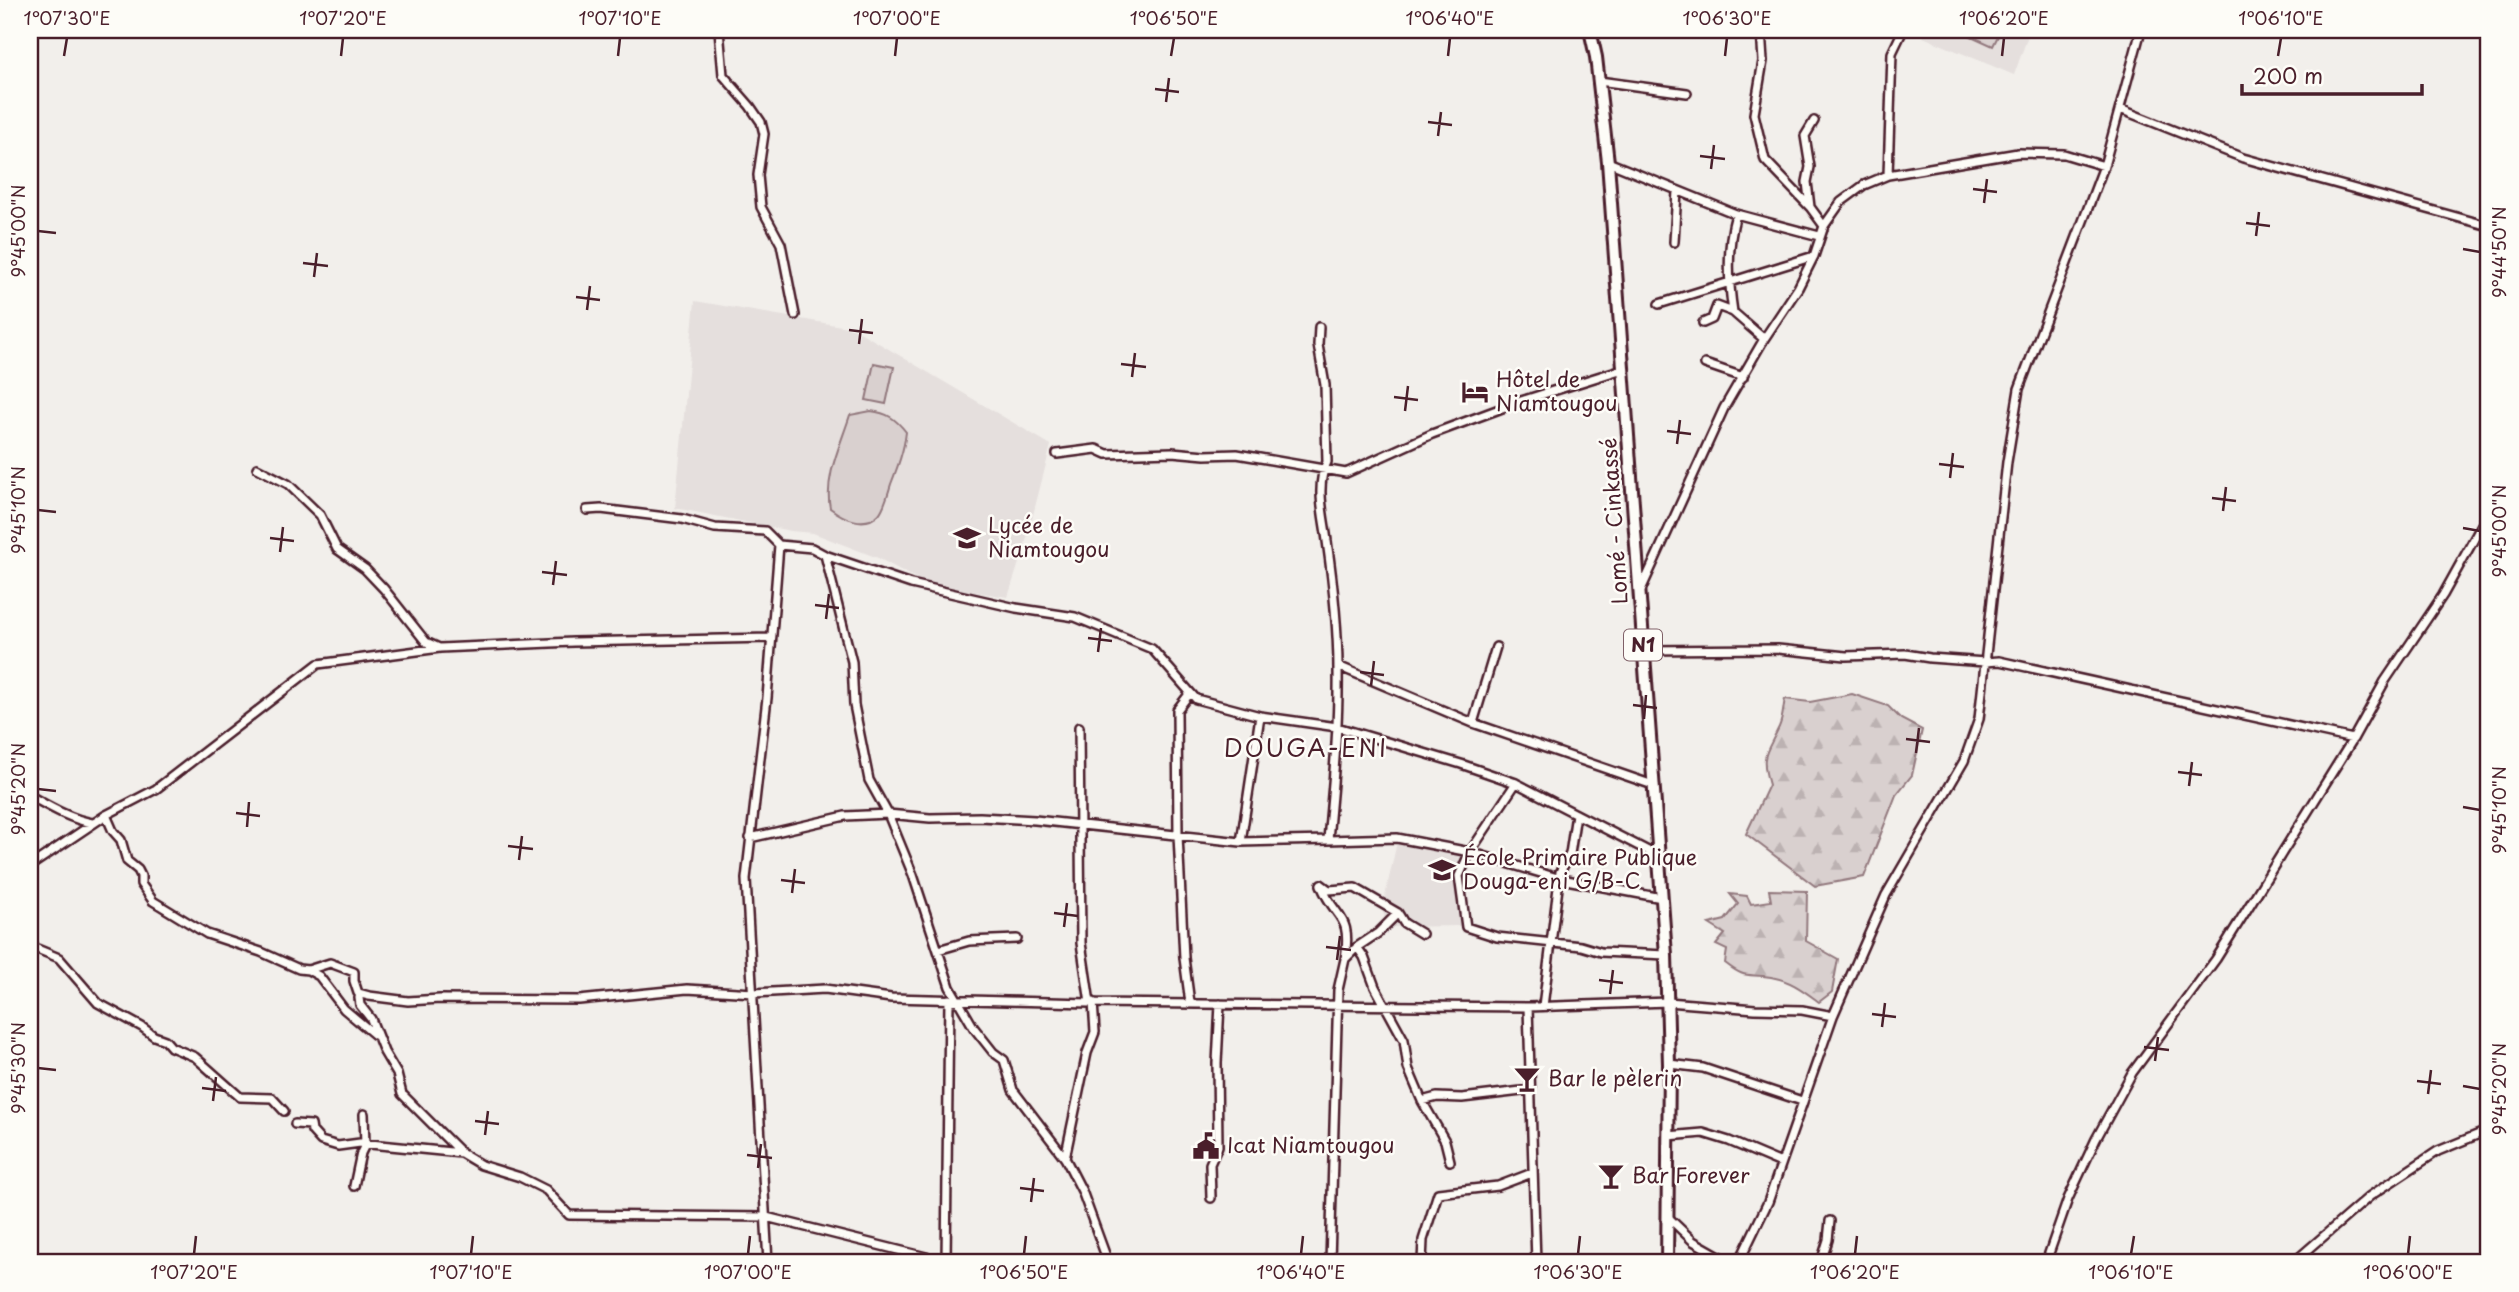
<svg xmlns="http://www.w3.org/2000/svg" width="2519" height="1292" viewBox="0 0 2519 1292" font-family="'Playpen Sans',sans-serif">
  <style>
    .built { fill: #e5dfdd }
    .forest { fill: url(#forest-firs); stroke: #92787d; stroke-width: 2 }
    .park { fill: #d9d0cf; stroke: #92787d; stroke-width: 2 }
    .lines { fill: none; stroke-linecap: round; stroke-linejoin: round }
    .minor-casing { stroke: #4a1f2b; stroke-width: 12 }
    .highway-casing { stroke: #4a1f2b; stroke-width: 16 }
    .minor { stroke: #fdfcf7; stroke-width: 7 }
    .highway { stroke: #fdfcf7; stroke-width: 10 }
    .ticks { fill: none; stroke: #4a1f2b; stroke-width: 2.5 }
    .labels { text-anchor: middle; stroke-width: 5; stroke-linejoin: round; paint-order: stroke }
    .shield { fill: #fdfcf7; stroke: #806168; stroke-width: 2 }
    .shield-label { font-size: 19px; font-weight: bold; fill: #4a1f2b }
    .poi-label { font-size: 21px; fill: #4a1f2b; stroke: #fdfcf7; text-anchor: start }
    .street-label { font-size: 21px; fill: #4a1f2b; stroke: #fdfcf7 }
    .quarter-label { font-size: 24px; letter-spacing: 2px; fill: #4a1f2b; stroke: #fdfcf7 }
    .neatline { fill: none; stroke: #4a1f2b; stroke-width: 2.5 }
    .ticks-label { font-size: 18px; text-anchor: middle; fill: #4a1f2b }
  </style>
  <defs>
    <pattern id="forest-firs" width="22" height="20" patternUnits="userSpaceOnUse" patternTransform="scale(1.75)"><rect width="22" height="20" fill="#d9d0cf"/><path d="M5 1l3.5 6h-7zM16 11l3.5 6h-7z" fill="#bcb2b2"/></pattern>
  </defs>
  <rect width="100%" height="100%" fill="#f2efeb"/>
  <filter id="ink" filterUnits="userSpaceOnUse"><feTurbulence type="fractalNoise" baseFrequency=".0143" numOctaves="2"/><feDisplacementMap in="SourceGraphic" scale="14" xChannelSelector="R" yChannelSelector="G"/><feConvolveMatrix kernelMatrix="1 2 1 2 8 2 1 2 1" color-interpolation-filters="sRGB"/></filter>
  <g filter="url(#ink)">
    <path class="built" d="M1927 30H2030L2014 75 1923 37Z
      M695 301 853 328 1051 445 1027 538 1008 597 928 585 878 558 813 533 791 531 675 508Z
      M1397 842 1475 858 1465 883 1461 926 1388 927 1382 910Z"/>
    <path class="forest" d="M1852 694 1888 706 1901 719 1922 730 1912 775 1896 795 1864 877 1815 886 1746 834 1769 785C1760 754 1766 755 1779 727 1783 719 1783 708 1785 699L1810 702Z
      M1769 890 1807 891 1806 941 1838 959 1832 992 1819 1002C1804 991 1790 980 1771 977 1746 973 1747 980 1725 963L1727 950 1716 945 1725 934 1709 924 1725 920 1738 904 1730 894 1747 896 1751 904 1771 901Z"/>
    <path class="park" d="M1958 30H2001L1993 46Z
      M874 363 894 367 886 404 866 400Z
      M871 411C887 413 895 418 906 432 904 450 898 466 891 484 888 493 885 507 879 514 865 529 843 518 830 508 824 477 841 444 850 415Z"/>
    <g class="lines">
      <defs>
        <path id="minor" d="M719 30 723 75 750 106 761 122 764 134 758 175 761 207 781 244 795 315
          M1761 30 1763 61 1754 114 1765 160 1810 207
          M1599 81 1687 93
          M2120 109 2243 158 2489 226
          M1814 121 1805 136 1810 167 1807 182 1810 207 1824 226
          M1608 162 1736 214 1819 236
          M1888 175 2018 153 2064 154 2104 166
          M1674 242 1677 191
          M1659 304 1814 256
          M1733 312C1728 279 1727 245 1736 214
          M1703 323 1712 319 1717 306 1733 312 1764 339
          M1319 327 1318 345 1325 385 1327 462C1315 486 1324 516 1327 541 1333 583 1338 627 1338 669 1339 726 1333 783 1328 840L1397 838 1470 852 1561 879 1662 898
          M1705 364 1743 377
          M1057 454 1096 449 1107 454 1172 452 1205 455 1237 454 1346 473 1432 434 1521 401 1623 369
          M257 468 288 484 320 515 337 549 365 569 384 589 426 642 439 648
          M587 510 601 509 682 519 715 528 765 531 779 545 767 698 746 879 768 1262
          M779 545 812 548 825 555 911 584 1016 608 1075 617 1152 649 1196 699 1260 716 1337 727 1461 764 1516 783 1658 856
          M825 555 852 662 854 705 869 780 888 814 913 875 950 987 974 1028 993 1052 1004 1060 1013 1090 1065 1158 1082 1191 1108 1262
          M1641 590 1724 408 1764 339 1798 288 1814 256 1824 226 1841 202 1864 185 1888 175 1892 53 1903 30
          M1643 650 1778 649 1846 656 1905 654 1930 658 1985 662 1999 661 2353 739
          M1338 666 1473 723 1653 785
          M1473 723 1496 647
          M1079 727 1081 943 1090 1003
          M1516 783 1470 852 1459 876 1466 927 1497 937 1581 946 1601 952 1666 955
          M30 796C50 807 70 819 92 823
          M106 815 113 831 121 840 127 861 138 870 141 876V884L153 901 207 934 261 952 299 969 308 970 330 963 354 972V981L358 993 369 996 408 1001 440 999 579 1000 687 989 754 993 825 989 891 998 1090 1003 1528 1007 1668 1002 1755 1009 1802 1010 1833 1016
          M750 838 845 816 888 814 930 818 980 817 1035 820 1241 842 1328 840
          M1241 842 1260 716
          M30 866 106 815 156 789 318 664 440 648 573 642 771 638
          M1321 884 1329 890 1355 888 1398 913 1404 923 1422 934
          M1321 885C1336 922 1352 912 1345 959
          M30 946 59 958 98 1003 142 1027 154 1036 165 1040 171 1047 195 1057 240 1097 272 1098 284 1111
          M1357 947 1364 957 1375 987 1404 1040 1408 1068 1422 1101 1445 1141 1450 1161
          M938 950 969 941 1017 939
          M308 970 319 976 344 1009 375 1035
          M359 998 360 1005 371 1019 384 1052 397 1074 402 1094 461 1153 481 1165 520 1177 546 1190 569 1215 766 1217 946 1262
          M1190 1003 1184 958 1178 835 1177 710 1190 693
          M1543 1006 1560 872 1570 854 1576 814
          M1528 1007 1536 1262
          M1669 1064 1703 1068 1802 1101
          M1422 1101 1437 1097 1462 1098 1530 1090
          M295 1124 311 1125 312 1131 321 1141 338 1146 360 1143 461 1153
          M1668 1136 1703 1133 1729 1141 1781 1163
          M1065 1158 1087 1053 1095 1032 1093 1002
          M354 1186 361 1153 365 1145 364 1114
          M1211 1198 1210 1164 1218 1146 1217 1063 1220 1004
          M1669 1218 1693 1241 1730 1262
          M946 1262 949 999
          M1330 1262 1338 990 1345 959 1357 947 1378 933 1398 913
          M1422 1262 1423 1240 1438 1193 1498 1186 1532 1173
          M1739 1262 1768 1202 1833 1016 1886 895 1964 761 1979 719 2007 462 2019 389 2104 166 2141 30
          M1821 1262 1828 1240 1830 1221
          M2046 1262 2068 1199 2096 1139 2132 1073 2216 959 2353 739 2385 681 2443 595 2489 512
          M2294 1262 2370 1196 2438 1151 2489 1130"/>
        <path id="highway" d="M1590 30 1596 57 1608 162 1666 955 1669 1064 1667 1262"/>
      </defs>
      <use href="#minor" class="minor-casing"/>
      <use href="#highway" class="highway-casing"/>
      <use href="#minor" class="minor"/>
      <use href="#highway" class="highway"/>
    </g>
  </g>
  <path class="ticks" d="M64 56 67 38M341 56 343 38M618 56 620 38M895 56 897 38M1171 56 1174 38M1448 56 1450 38M1725 56 1727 38M2002 56 2004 38M2278 56 2281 38M1155 89 1179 92M1166 102 1169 78M1428 122 1452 125M1438 136 1441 112M1700 156 1725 159M1711 169 1714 145M1973 189 1997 192M1984 203 1987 179M2246 223 2270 226M38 231 56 233M2256 236 2259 212M2463 249 2480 252M303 263 328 266M314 277 317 253M576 297 600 300M587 310 590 286M849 330 873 333M859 344 862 319M1121 364 1146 367M1132 377 1135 353M1394 397 1418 400M1405 411 1408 386M1667 431 1691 434M1677 444 1680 420M1939 464 1964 467M1950 478 1953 453M2212 498 2236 501M38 510 56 512M2223 511 2226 487M2463 528 2480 531M270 538 294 541M280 552 283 527M542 572 567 575M553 585 556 561M815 605 839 608M826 619 829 594M1088 638 1112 641M1098 652 1101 628M1360 672 1384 675M1371 686 1374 661M1633 705 1657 708M1644 719 1646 695M1906 739 1930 742M1916 753 1919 728M2178 772 2202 775M2189 786 2192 762M38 789 56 791M2463 807 2480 810M236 813 260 816M247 827 249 802M508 846 533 849M519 860 522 836M781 880 805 883M792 893 795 869M1054 913 1078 916M1064 927 1067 903M1326 947 1351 950M1337 960 1340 936M1599 980 1623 983M1610 994 1613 970M1872 1014 1896 1017M1882 1027 1885 1003M2144 1047 2169 1050M2155 1061 2158 1037M38 1068 56 1070M2417 1081 2441 1084M2463 1086 2480 1089M202 1088 226 1091M2428 1094 2431 1070M213 1101 216 1077M475 1121 499 1124M485 1135 488 1111M747 1155 772 1158M758 1168 761 1144M1020 1188 1044 1191M1031 1202 1034 1178M194 1254 196 1236M471 1254 473 1236M748 1254 750 1236M1024 1254 1026 1236M1301 1254 1303 1236M1578 1254 1580 1236M1855 1254 1857 1236M2131 1254 2134 1236M2408 1254 2410 1236"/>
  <defs>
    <symbol id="hotel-bare" viewBox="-9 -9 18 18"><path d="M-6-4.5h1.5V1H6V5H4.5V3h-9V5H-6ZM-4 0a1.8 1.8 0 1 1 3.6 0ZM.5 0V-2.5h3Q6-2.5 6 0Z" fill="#4a1f2b" stroke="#fdfcf7" stroke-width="2.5" paint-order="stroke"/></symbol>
    <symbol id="school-bare" viewBox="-9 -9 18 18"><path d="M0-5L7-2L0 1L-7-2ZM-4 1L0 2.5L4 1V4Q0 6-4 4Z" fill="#4a1f2b" stroke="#fdfcf7" stroke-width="2.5" paint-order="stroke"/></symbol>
    <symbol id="bar-bare" viewBox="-9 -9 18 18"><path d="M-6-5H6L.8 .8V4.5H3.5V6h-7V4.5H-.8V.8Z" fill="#4a1f2b" stroke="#fdfcf7" stroke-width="2.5" paint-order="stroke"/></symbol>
    <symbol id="civic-bare" viewBox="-9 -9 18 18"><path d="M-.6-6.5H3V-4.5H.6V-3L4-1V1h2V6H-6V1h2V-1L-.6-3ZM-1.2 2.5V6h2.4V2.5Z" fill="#4a1f2b" stroke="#fdfcf7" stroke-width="2.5" paint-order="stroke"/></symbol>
  </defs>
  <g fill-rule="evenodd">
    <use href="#hotel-bare" x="1456" y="373" width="38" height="38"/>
    <use href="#school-bare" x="948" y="519" width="38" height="38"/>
    <use href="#school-bare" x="1423" y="851" width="38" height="38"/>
    <use href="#bar-bare" x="1508" y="1060" width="38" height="38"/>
    <use href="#civic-bare" x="1187" y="1127" width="38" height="38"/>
    <use href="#bar-bare" x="1592" y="1157" width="38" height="38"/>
  </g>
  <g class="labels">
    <rect class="shield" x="1624" y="629.5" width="38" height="31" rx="5"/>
    <g class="shield-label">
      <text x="1643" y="652">N1</text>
    </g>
    <g class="poi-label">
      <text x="1496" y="387">Hôtel de<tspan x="1496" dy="24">Niamtougou</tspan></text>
      <text x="988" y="533">Lycée de<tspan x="988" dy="24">Niamtougou</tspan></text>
      <text x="1463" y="865">École Primaire Publique<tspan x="1463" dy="24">Douga-eni G/B-C</tspan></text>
      <text x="1548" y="1086">Bar le pèlerin</text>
      <text x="1227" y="1153">Icat Niamtougou</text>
      <text x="1632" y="1183">Bar Forever</text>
    </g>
    <g class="street-label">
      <text transform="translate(1615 521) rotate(-94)" y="7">Lomé - Cinkassé</text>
    </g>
    <g class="quarter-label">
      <text x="1306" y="757">DOUGA-ENI</text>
    </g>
  </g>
  <rect width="2519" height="1292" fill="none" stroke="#fdfcf7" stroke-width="77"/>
  <path d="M2242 84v10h180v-10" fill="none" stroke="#4a1f2b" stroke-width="3.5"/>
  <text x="2253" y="84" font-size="21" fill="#4a1f2b" stroke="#fdfcf7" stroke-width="5" paint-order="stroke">200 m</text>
  <rect x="38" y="38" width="2442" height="1216" class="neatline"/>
  <g class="ticks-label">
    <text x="67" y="25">1°07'30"E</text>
    <text x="343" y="25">1°07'20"E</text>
    <text x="620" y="25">1°07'10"E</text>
    <text x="897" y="25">1°07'00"E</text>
    <text x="1174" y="25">1°06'50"E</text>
    <text x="1450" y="25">1°06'40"E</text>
    <text x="1727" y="25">1°06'30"E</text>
    <text x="2004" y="25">1°06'20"E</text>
    <text x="2281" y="25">1°06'10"E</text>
    <text transform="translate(19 231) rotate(-90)" y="6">9°45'00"N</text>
    <text transform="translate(2500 252) rotate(-90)" y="6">9°44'50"N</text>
    <text transform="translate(19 510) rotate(-90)" y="6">9°45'10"N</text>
    <text transform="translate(2500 531) rotate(-90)" y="6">9°45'00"N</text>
    <text transform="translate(19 789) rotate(-90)" y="6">9°45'20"N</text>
    <text transform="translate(2500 810) rotate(-90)" y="6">9°45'10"N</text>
    <text transform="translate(19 1068) rotate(-90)" y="6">9°45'30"N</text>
    <text transform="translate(2500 1089) rotate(-90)" y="6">9°45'20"N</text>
    <text x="194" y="1279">1°07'20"E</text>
    <text x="471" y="1279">1°07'10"E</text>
    <text x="748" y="1279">1°07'00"E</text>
    <text x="1024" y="1279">1°06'50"E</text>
    <text x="1301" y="1279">1°06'40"E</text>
    <text x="1578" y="1279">1°06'30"E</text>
    <text x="1855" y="1279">1°06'20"E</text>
    <text x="2131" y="1279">1°06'10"E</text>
    <text x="2408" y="1279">1°06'00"E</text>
  </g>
</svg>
